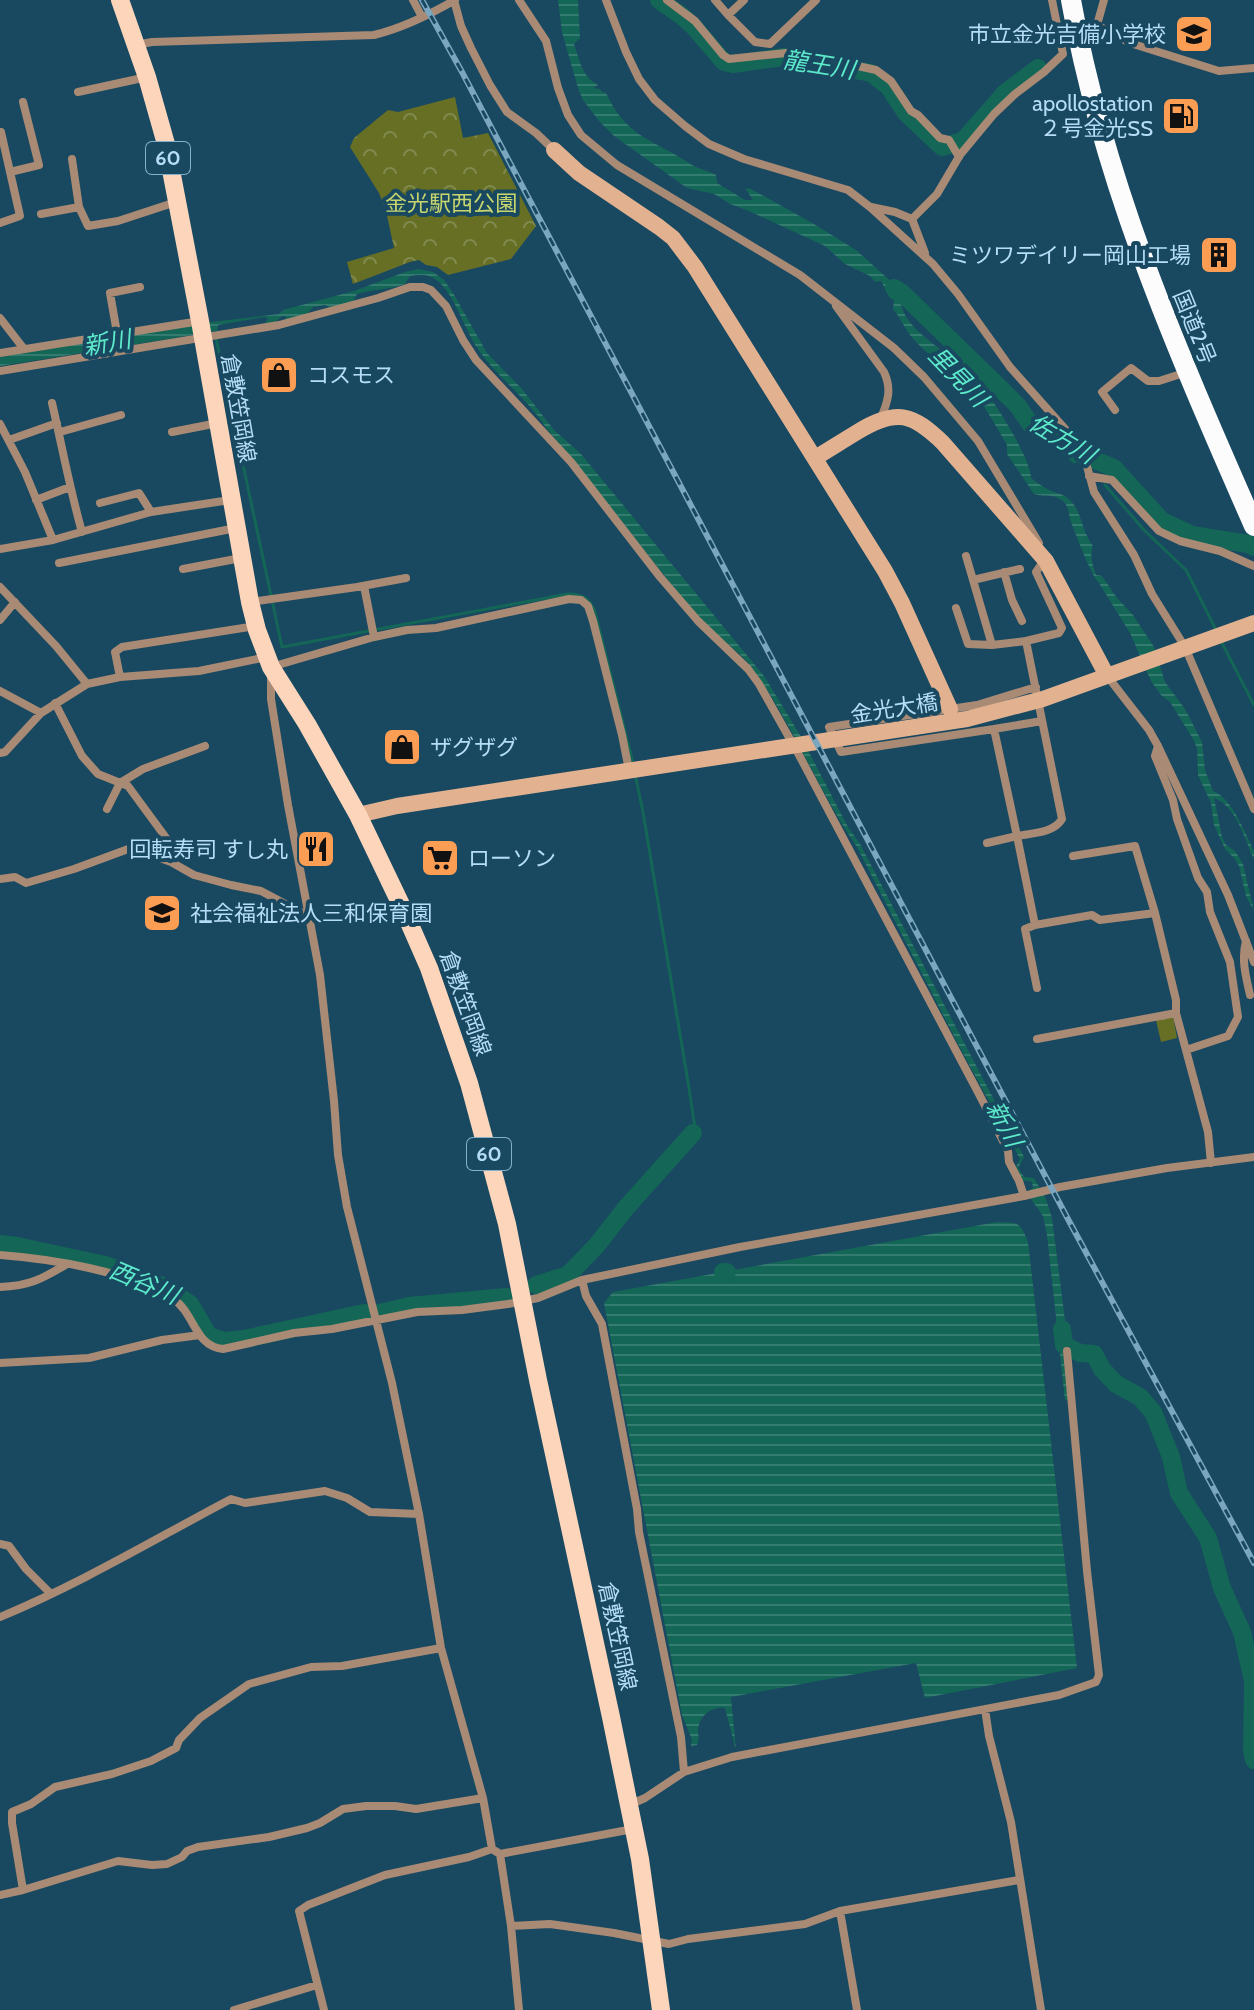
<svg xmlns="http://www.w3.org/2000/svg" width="1254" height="2010" viewBox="0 0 1254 2010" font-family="Cabin,'Noto Sans JP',sans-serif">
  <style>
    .park { fill: url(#park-crowns) }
    .water { fill: url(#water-rules) }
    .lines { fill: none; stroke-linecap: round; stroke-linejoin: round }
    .stream { stroke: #146756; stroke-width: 3 }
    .river { stroke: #146756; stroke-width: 18 }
    .street { stroke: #a98a74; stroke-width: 8 }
    .secondary { stroke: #e2b18f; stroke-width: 16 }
    .primary { stroke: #fcd5bb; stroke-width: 18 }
    .highway { stroke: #fcfcfc; stroke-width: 20 }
    .rail-casing { stroke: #7ba6bf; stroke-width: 6 }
    .rail { stroke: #194861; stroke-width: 3; stroke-dasharray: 9; stroke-linecap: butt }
    .labels { text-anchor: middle; stroke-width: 8; stroke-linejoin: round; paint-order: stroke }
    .shield { fill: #194861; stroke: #86b0c9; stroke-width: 2 }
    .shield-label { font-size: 20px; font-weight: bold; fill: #b5ddf6 }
    .poi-label { font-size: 22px; fill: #b5ddf6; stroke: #194861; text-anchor: end }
    .park-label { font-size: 22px; fill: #c7d66e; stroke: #194861 }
    .street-label { font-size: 22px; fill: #b5ddf6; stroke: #194861 }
    .water-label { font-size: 24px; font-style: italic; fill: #5deacb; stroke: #194861 }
  </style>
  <defs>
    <pattern id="park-crowns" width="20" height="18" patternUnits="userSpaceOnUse" patternTransform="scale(2)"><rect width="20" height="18" fill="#666f23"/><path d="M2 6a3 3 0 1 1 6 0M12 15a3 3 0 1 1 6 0" fill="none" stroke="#808a4e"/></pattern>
    <pattern id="water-rules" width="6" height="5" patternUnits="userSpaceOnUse" patternTransform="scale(2)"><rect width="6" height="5" fill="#146756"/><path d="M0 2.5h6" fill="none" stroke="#347c6f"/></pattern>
  </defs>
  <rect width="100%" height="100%" fill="#194861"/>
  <path class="park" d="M455 97 463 138 488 133 536 226 511 259 448 275 437 267 426 265 419 260 410 262 353 284 347 262 394 248 386 211 379 193 350 147 354 138 388 110 398 112Z
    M1173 1016 1177 1038 1161 1042 1156 1020Z"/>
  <path class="water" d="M558 0H578L580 38 574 44C580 60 581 76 598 85L593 88 600 89 602 92 606 93C624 131 642 136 676 155 682 158 687 162 692 165 700 169 708 171 716 175L717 183 745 200H753L745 188 751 189 814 224 856 250 904 293 901 294C895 328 953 353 973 375 988 391 1031 457 1031 478 1036 482 1042 486 1047 489 1054 493 1063 493 1070 500 1082 512 1082 532 1093 546 1089 555 1093 566 1096 575L1102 576 1117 598 1133 615 1154 647 1165 682 1185 709 1202 742 1205 770 1213 791C1232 798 1245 833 1254 851V859C1250 852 1249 847 1246 840 1240 825 1230 803 1214 798L1222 837 1226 845 1235 851 1243 864 1254 911 1246 896 1239 866 1234 858 1225 849 1214 825 1211 803 1198 775 1197 748 1193 739 1170 702 1161 695 1151 681 1130 633 1099 583C1091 575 1075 533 1070 519 1069 515 1069 511 1067 507 1066 503 1062 500 1058 498 1051 494 1042 497 1034 494L1007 454V445C993 421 981 398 961 379 947 366 931 358 918 344 907 334 902 320 893 309L894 300 890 298 881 281 875 282 870 276 845 264 825 246 749 211 730 204 714 194 687 188 614 136 599 121 583 100 578 88 562 32Z
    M418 269 433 272 444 280 453 293 487 353 522 389 554 430 581 454 764 676 800 735 848 827 860 844 1024 1157 1018 1168 1024 1177 1034 1178 1046 1199 1052 1218 1066 1328 1067 1337 1063 1350 1068 1400H1065L1047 1235 1043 1216 1026 1192 1033 1188 1032 1182 1021 1180 1016 1167 1020 1159 956 1040 857 847C818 790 793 724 752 668 738 648 715 637 699 618 647 555 599 490 546 428 527 398 500 380 480 352 465 332 457 299 439 282 430 274 421 274 410 276L405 284C389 290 373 289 357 294L352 303 331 308 325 305 313 307 307 314 287 320 285 316H282L274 323 264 325 268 319 265 317 218 325 217 331 0 366V357L211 322 279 314 283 310 354 291 405 272Z
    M997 1222C1019 1223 1020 1221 1028 1242L1077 1668 925 1698 916 1663 731 1697 736 1750 725 1708C714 1706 702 1713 699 1725 696 1734 701 1735 697 1745L691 1746 692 1740 682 1715 604 1303 613 1292Z"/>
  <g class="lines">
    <path class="stream" d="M216 338 282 647 568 594C582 594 590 598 595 612L633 763
      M1037 429 1074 462
      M1105 485 1144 530 1186 570 1216 630
      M1221 641 1254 705
      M635 774 643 812 689 1088 695 1128 693 1133"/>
    <path class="river" d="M659 0 682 16 693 26 724 62 733 64 784 57 871 73 889 87 906 113 942 147 963 141 1005 93 1038 68
      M894 288 902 293 1001 389 1018 406 1031 425 1037 429 1042 424 1048 426 1073 451 1114 468 1162 521 1192 535 1248 544 1254 547
      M0 1244 17 1246 105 1265 166 1287 190 1304 209 1336 224 1341 244 1339 364 1313
      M723 1272H727
      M536 1285 568 1275 597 1245 625 1209 693 1133
      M379 1313 409 1306 506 1297
      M1062 1329 1064 1345 1080 1353 1094 1354 1102 1369 1116 1384 1140 1397 1153 1412 1171 1457 1179 1493 1208 1538 1222 1588 1242 1632 1253 1681 1252 1750 1254 1760"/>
    <path class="street" d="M413 0 422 17
      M454 0 461 26 471 48 490 85 507 112 536 133 554 150
      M519 0 546 41 558 88 568 115 581 135 617 165 800 275 894 348 924 377 978 441 1039 543
      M606 0 626 52 639 79 655 100 685 126 709 144 744 159 848 190 870 207 933 264 958 294 1010 367 1082 448 1094 492 1134 555 1152 594 1185 647 1254 809
      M667 0 695 21 723 55 729 59 786 53 807 55 876 70 891 81 911 111 918 115 940 138 949 140 959 157
      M715 0 728 15 744 0
      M728 15 755 42 770 44 816 0
      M1097 25 1130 43 1219 71 1254 68
      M1088 33 1097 25 1104 0
      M136 45 152 42 374 35C403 28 429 15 455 0
      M78 92 147 77
      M72 159 79 207 88 226 118 221 176 202
      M10 172 39 165 23 102
      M871 207 895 212 912 219 937 194 960 155 994 114 1015 94 1044 72 1063 54 1052 0
      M41 214 79 207
      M912 219 925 253
      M0 223 20 216 1 132
      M836 306 884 372C892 389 888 401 881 418
      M0 318 24 349
      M117 333 110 293 140 287
      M0 353 200 321
      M0 371 279 325 378 298 410 287H423L431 290 446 306 463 340 476 360 571 462 660 577 698 621 748 669 759 684 799 755 979 1094 1008 1151 1009 1162 1019 1181 1024 1196
      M52 403C62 446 70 490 82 532
      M1115 410 1102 392 1131 368 1148 381H1159L1187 372
      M0 424 25 472 53 540
      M60 432 121 415
      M172 432 218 423
      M9 440 57 423
      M1089 476 1112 480 1159 531 1180 541 1220 551 1254 566
      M36 500 70 487
      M100 503 139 493 151 512
      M0 549 53 540 151 512 230 500
      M966 556 992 645
      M1045 559 1036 572 1062 628 1059 633 1026 641 1062 819C1054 833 1032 833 1017 836L1035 925 1092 915 1100 920 1155 913 1176 1000V1013L1208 1132 1211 1163
      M59 563 236 528
      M183 569 241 558
      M1004 572 1012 600 1022 621
      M973 580 1020 569
      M364 586 374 637
      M0 587 56 646 87 684 120 677 199 671 267 657
      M250 602 357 587 406 578
      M956 608 968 644 992 645 1026 641
      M0 620 15 602
      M120 677 115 652 122 647 256 626
      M1108 677 1149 730 1158 746 1228 895 1254 962
      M0 691 41 713
      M55 703 82 756 98 774 128 786 175 850 171 862
      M994 729 841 752 829 727 977 705 1036 687
      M1158 746 1155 756 1173 800 1177 819 1198 878 1207 892 1210 912 1230 962 1238 1017 1228 1036 1186 1050
      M0 753 5 752 41 713 87 684
      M629 770 622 735 593 621 588 606 581 600 569 599 436 628 407 630 374 637 271 667V699L288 805 320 975 334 1101 338 1155 347 1207 392 1383 419 1514 441 1648 483 1798 492 1849 500 1854 633 1829
      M107 809 120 783 143 769 205 746
      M1017 836 994 729 1042 721
      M987 843 1017 836
      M1073 856 1135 846 1155 913
      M0 879 15 877 26 883 74 869 131 848 171 862 194 875 231 885 261 891 310 917
      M1035 925 1025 929 1037 988
      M1246 941C1241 959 1246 977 1250 995
      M1037 1039 1176 1013
      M0 1255C52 1259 128 1271 173 1299 195 1313 194 1346 223 1349L294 1333 332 1329 417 1312 462 1310 508 1304 538 1298 582 1280 740 1247 1024 1196 1060 1187 1167 1168 1254 1157
      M582 1280 586 1296 602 1324 637 1509 639 1532 681 1737 684 1772
      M0 1287C29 1286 42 1279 67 1264
      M0 1363 89 1358 162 1340 200 1335
      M0 1544 9 1546 26 1569 51 1594
      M0 1617C80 1584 155 1539 231 1499L245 1503 325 1491 347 1498 370 1512 419 1514
      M985 1709 989 1736 1011 1822 1041 2010
      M629 1805 645 1798 684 1772 732 1757 1059 1695 1096 1682 1099 1675 1087 1571 1067 1351
      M500 1854 511 1926 519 2010
      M23 1890 12 1823V1812L31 1804 55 1787 112 1774 151 1761 176 1748 179 1740 200 1718 249 1684 311 1667 342 1666 441 1648
      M0 1895 23 1890 118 1861 152 1865 167 1864 182 1857 187 1851 198 1847 269 1837 307 1828 320 1823 343 1809 366 1806H395L416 1809 483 1798
      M840 1911 857 2010
      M511 1926 550 1924 614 1933 669 1944 688 1939 805 1924 840 1911 1019 1880
      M234 2010 317 1985
      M324 2010 299 1911 308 1905 385 1875 469 1857 492 1849"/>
    <path class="secondary" d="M554 150 579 173 659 227 673 238 695 267 885 571 902 603 950 709
      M815 458C830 449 844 440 859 431 897 408 913 414 943 443L1046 561 1107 676
      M358 815 397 806 967 719 1043 699 1254 623"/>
    <path class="primary" d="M120 0 147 77 166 144 200 321 250 602 257 630 271 667 307 724 358 815 404 911 429 968 469 1083 507 1224 538 1380 611 1717 640 1859 661 2010"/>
    <path class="highway" d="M1071 0C1104 186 1179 355 1254 526"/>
    <defs>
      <path id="rail" d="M422 0 462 72 1069 1221 1254 1563"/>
    </defs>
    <use href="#rail" class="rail-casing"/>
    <use href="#rail" class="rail"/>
  </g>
  <defs>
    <symbol id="school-square" viewBox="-11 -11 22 22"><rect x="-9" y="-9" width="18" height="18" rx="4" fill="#fc9d54" stroke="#194861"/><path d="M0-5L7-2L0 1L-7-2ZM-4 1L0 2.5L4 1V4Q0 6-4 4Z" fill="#111"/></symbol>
    <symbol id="fuel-square" viewBox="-11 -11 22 22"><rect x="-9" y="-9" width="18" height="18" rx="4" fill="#fc9d54" stroke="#194861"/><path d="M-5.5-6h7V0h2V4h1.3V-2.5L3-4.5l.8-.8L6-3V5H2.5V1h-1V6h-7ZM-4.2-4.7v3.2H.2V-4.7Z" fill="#111"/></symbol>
    <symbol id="building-square" viewBox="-11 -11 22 22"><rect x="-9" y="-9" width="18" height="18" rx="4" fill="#fc9d54" stroke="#194861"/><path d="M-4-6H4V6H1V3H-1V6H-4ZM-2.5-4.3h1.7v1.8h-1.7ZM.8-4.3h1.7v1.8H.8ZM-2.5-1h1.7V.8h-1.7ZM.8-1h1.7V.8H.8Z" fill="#111"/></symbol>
    <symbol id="shop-square" viewBox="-11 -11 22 22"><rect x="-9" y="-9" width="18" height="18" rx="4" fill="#fc9d54" stroke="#194861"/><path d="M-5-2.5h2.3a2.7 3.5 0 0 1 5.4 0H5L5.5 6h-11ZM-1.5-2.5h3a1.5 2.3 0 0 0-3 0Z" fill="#111"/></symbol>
    <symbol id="restaurant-square" viewBox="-11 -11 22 22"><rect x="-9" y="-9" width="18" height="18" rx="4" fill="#fc9d54" stroke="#194861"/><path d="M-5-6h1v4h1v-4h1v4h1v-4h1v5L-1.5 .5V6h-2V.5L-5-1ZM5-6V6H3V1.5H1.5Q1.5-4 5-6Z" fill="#111"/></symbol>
    <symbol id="supermarket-square" viewBox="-11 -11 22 22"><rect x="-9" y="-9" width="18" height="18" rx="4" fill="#fc9d54" stroke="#194861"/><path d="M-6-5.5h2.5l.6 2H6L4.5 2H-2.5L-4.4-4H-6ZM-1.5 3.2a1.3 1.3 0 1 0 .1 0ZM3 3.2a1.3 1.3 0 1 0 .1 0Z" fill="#111"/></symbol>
  </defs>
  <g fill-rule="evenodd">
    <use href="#school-square" x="1172" y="12" width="44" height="44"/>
    <use href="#fuel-square" x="1159" y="94" width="44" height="44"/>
    <use href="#building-square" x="1197" y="233" width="44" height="44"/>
    <use href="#shop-square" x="257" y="353" width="44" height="44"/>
    <use href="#shop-square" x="380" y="725" width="44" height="44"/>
    <use href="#restaurant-square" x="294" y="827" width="44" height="44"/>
    <use href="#supermarket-square" x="418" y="836" width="44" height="44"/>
    <use href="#school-square" x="140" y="891" width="44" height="44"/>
  </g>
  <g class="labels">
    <g class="shield">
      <rect x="146" y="142" width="44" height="32" rx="6"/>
      <rect x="467" y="1138" width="44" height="32" rx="6"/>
    </g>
    <g class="shield-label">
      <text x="168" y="165">60</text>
      <text x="489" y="1161">60</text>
    </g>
    <g class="poi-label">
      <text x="1166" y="42">市立金光吉備小学校</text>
      <text x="1153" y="111">apollostation<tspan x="1153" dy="25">２号金光SS</tspan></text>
      <text x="1191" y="263">ミツワデイリー岡山工場</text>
      <text x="307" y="383" text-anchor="start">コスモス</text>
      <text x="430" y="755" text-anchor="start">ザグザグ</text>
      <text x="288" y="857">回転寿司 すし丸</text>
      <text x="468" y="866" text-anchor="start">ローソン</text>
      <text x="190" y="921" text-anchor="start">社会福祉法人三和保育園</text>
    </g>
    <g class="park-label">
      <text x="451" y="211">金光駅西公園</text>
    </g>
    <g class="street-label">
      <text transform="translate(1195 327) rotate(68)" y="8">国道2号</text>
      <text transform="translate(239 408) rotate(80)" y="8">倉敷笠岡線</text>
      <text transform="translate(894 708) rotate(-9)" y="8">金光大橋</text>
      <text transform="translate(466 1003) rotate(70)" y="8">倉敷笠岡線</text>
      <text transform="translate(618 1636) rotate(78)" y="8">倉敷笠岡線</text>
    </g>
    <g class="water-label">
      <text transform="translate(819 65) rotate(9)" y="8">龍王川</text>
      <text transform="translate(107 343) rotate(-10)" y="8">新川</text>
      <text transform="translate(958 377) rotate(46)" y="8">里見川</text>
      <text transform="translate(1062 439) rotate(31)" y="8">佐方川</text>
      <text transform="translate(1004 1124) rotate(62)" y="8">新川</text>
      <text transform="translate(144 1283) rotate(23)" y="8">西谷川</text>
    </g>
  </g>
</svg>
